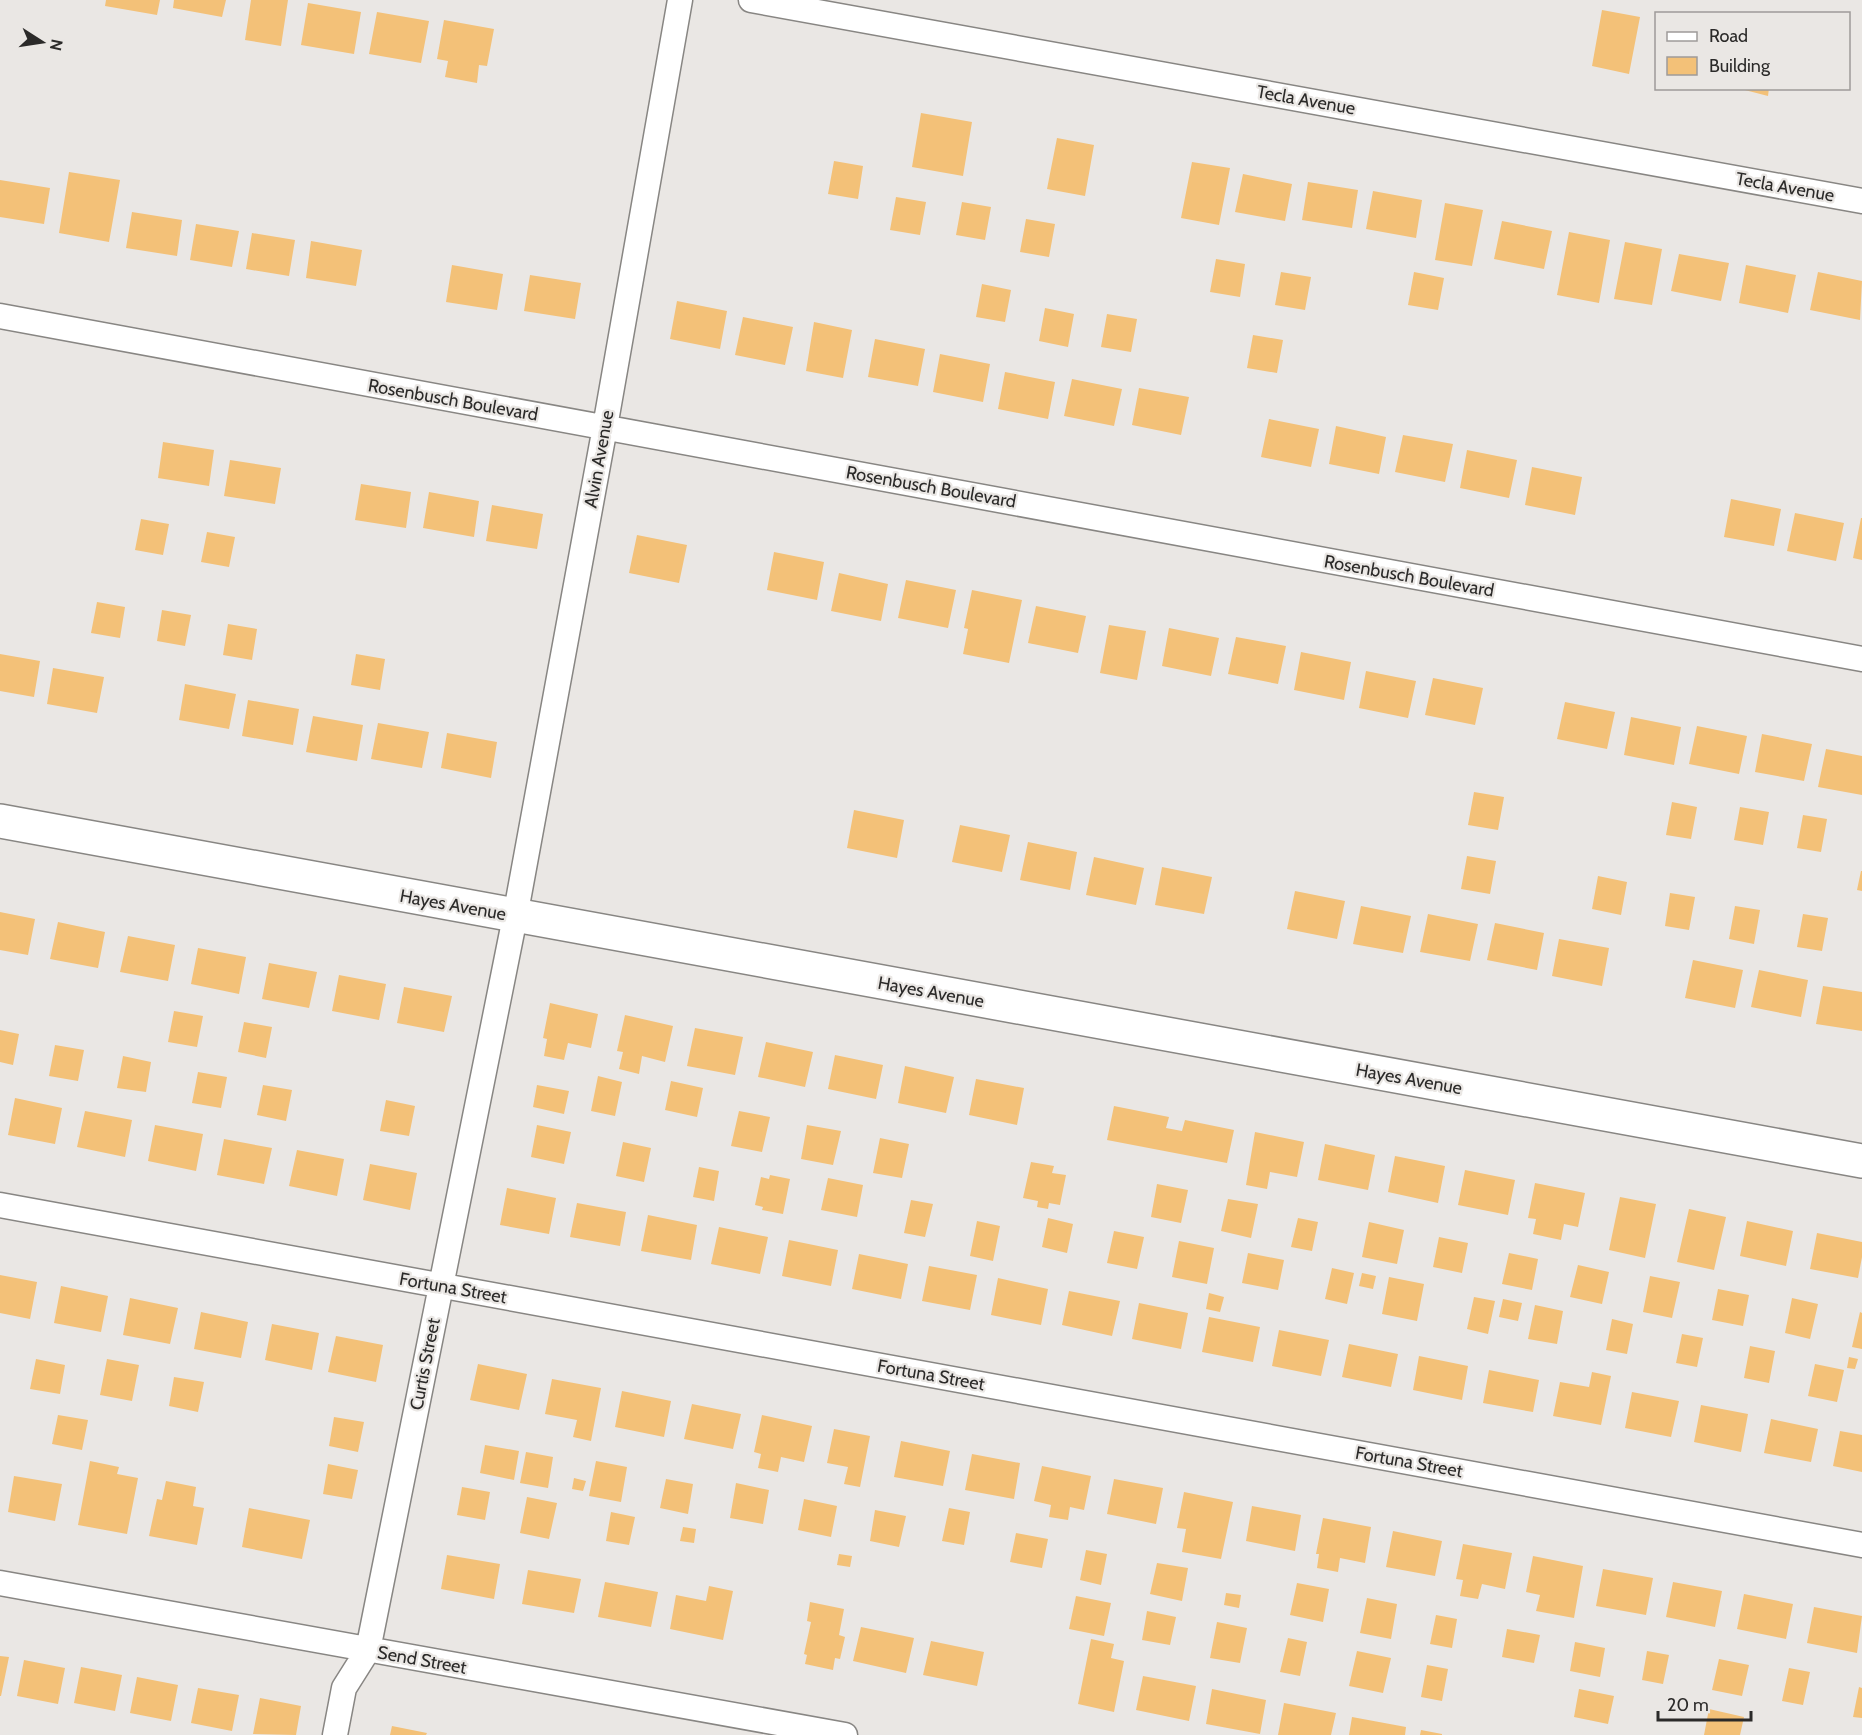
<svg xmlns="http://www.w3.org/2000/svg" width="1862" height="1735" viewBox="0 0 1862 1735" font-family="Cabin,sans-serif">
  <style>
    .building { fill: #f3c178 }
    .lines { fill: none; stroke-linecap: round; stroke-linejoin: round }
    .street-casing { stroke: #888683; stroke-width: 27 }
    .secondary-casing { stroke: #888683; stroke-width: 36 }
    .street { stroke: #fff; stroke-width: 24 }
    .secondary { stroke: #fff; stroke-width: 33 }
    .labels { text-anchor: middle; stroke-width: 4.5; stroke-linejoin: round; paint-order: stroke }
    .street-label { font-size: 18px; fill: #2b2a29; stroke: #eae7e4 }
  </style>
  <rect width="100%" height="100%" fill="#eae7e4"/>
  <path class="building" d="M106 0H160L157 15 105 6Z
    M174 0H226L222 17 173 8Z
    M251 0H288L281 46 245 40Z
    M308 3 361 12 354 54 301 45Z
    M1602 10 1640 17 1629 74 1592 66Z
    M377 12 429 21 421 63 369 54Z
    M444 20 494 29 487 66 479 65 477 83 445 77 448 61 437 59Z
    M1737 88H1769L1768 96Z
    M921 113 972 122 963 176 912 167Z
    M1057 138 1094 145 1085 196 1047 189Z
    M834 161 863 166 858 199 828 194Z
    M1192 162 1230 168 1219 225 1181 218Z
    M69 172 120 180 109 242 59 233Z
    M1243 174 1292 184 1285 221 1235 212Z
    M0 180 50 188 44 224 0 217Z
    M1308 182 1358 190 1352 228 1302 220Z
    M1373 191 1422 200 1416 238 1366 229Z
    M896 197 926 202 920 235 890 230Z
    M962 202 991 207 985 240 956 235Z
    M1445 203 1483 210 1472 266 1435 260Z
    M132 212 182 220 177 256 126 248Z
    M1026 219 1055 224 1049 257 1020 252Z
    M1502 221 1552 231 1544 269 1494 259Z
    M196 224 239 231 232 267 190 260Z
    M1569 232 1610 240 1599 303 1557 295Z
    M252 233 295 240 289 276 246 269Z
    M311 241 362 250 356 286 306 278Z
    M1625 242 1662 249 1652 305 1614 299Z
    M1679 254 1729 263 1721 301 1671 291Z
    M1216 259 1245 264 1240 297 1210 292Z
    M452 265 503 274 497 310 446 302Z
    M1746 265 1796 275 1788 313 1739 303Z
    M1281 272 1311 277 1305 310 1275 305Z
    M1414 272 1444 278 1438 310 1408 305Z
    M1818 272 1862 281 1860 320 1810 310Z
    M530 275 581 283 575 319 524 311Z
    M982 284 1011 290 1005 322 976 317Z
    M677 301 727 311 720 349 670 339Z
    M1045 308 1074 314 1068 347 1039 341Z
    M1107 314 1137 319 1131 352 1101 347Z
    M743 317 793 327 785 365 735 355Z
    M814 322 852 330 843 378 806 371Z
    M1253 335 1283 340 1277 373 1247 368Z
    M875 339 925 349 918 386 868 377Z
    M940 354 990 364 983 402 933 392Z
    M1005 372 1055 382 1048 419 998 409Z
    M1072 379 1122 389 1114 426 1064 416Z
    M1139 388 1189 397 1181 435 1132 425Z
    M1269 419 1319 429 1311 467 1261 457Z
    M1336 426 1386 437 1379 474 1329 464Z
    M1403 435 1453 444 1445 482 1395 472Z
    M163 442 214 450 209 486 158 478Z
    M1467 450 1517 460 1509 498 1460 488Z
    M230 460 281 468 275 504 224 496Z
    M1532 467 1582 477 1575 515 1525 505Z
    M361 484 411 492 406 528 355 520Z
    M429 492 479 501 474 537 423 528Z
    M1731 499 1781 509 1774 546 1724 537Z
    M492 505 543 514 537 549 486 541Z
    M1795 513 1844 523 1836 561 1787 551Z
    M1861 518H1862V560L1853 558Z
    M141 519 169 524 163 555 135 550Z
    M207 532 235 537 229 567 201 562Z
    M637 535 687 545 679 583 629 573Z
    M774 552 824 562 817 600 767 590Z
    M839 573 888 584 881 621 831 611Z
    M906 580 956 590 948 628 898 618Z
    M972 590 1022 600 1009 663 963 654 968 629 964 628Z
    M97 602 125 607 120 638 91 633Z
    M1036 606 1086 616 1078 653 1028 643Z
    M162 610 191 615 185 646 157 641Z
    M228 624 257 629 252 660 223 655Z
    M1109 625 1146 631 1137 680 1100 673Z
    M1169 628 1219 638 1211 676 1162 666Z
    M1236 637 1286 646 1278 684 1228 674Z
    M1301 652 1351 662 1344 700 1294 690Z
    M0 654 40 661 34 697 0 691Z
    M356 654 385 659 380 690 351 685Z
    M53 668 104 677 97 713 47 704Z
    M1366 671 1416 681 1408 718 1359 708Z
    M1433 678 1483 688 1475 725 1425 715Z
    M185 684 236 694 229 729 179 720Z
    M248 700 299 709 293 745 242 736Z
    M1565 702 1615 712 1607 749 1557 739Z
    M313 716 363 725 357 761 306 752Z
    M1631 717 1681 727 1674 765 1624 755Z
    M378 723 429 732 422 768 371 759Z
    M1697 726 1747 736 1739 774 1689 764Z
    M447 733 497 742 491 778 441 768Z
    M1762 734 1812 744 1804 781 1755 772Z
    M1826 749 1862 756V795L1818 787Z
    M1474 792 1504 797 1498 830 1468 825Z
    M1672 802 1697 807 1691 839 1666 835Z
    M1740 807 1769 812 1763 845 1734 840Z
    M854 810 904 820 897 858 847 848Z
    M1803 815 1827 819 1821 852 1797 848Z
    M960 825 1010 835 1002 872 952 862Z
    M1028 842 1077 852 1070 890 1020 880Z
    M1467 856 1496 861 1490 894 1461 889Z
    M1094 857 1144 868 1136 905 1086 895Z
    M1162 867 1212 877 1204 914 1155 905Z
    M1861 871H1862V891L1857 890Z
    M1598 876 1627 882 1621 915 1592 909Z
    M1295 891 1345 901 1337 939 1287 929Z
    M1670 893 1695 897 1689 930 1665 926Z
    M1361 906 1411 916 1403 953 1353 944Z
    M1735 906 1760 910 1754 944 1729 939Z
    M0 912 35 919 28 955 0 950Z
    M1428 914 1478 924 1470 961 1420 952Z
    M1803 914 1828 918 1822 951 1797 947Z
    M58 922 105 932 98 968 50 959Z
    M1495 923 1544 933 1537 970 1487 960Z
    M128 936 175 945 168 981 120 972Z
    M1559 939 1609 948 1602 986 1552 976Z
    M198 948 246 957 239 994 191 984Z
    M1693 960 1743 970 1735 1008 1685 998Z
    M269 963 317 972 309 1008 262 999Z
    M1759 970 1808 980 1801 1017 1751 1007Z
    M339 975 386 984 379 1020 332 1011Z
    M1823 986 1862 992V1031L1816 1024Z
    M404 987 452 996 444 1032 397 1023Z
    M550 1003 598 1014 591 1048 568 1043 564 1060 544 1056 547 1039 543 1038Z
    M174 1011 203 1016 197 1047 168 1042Z
    M625 1015 673 1026 665 1062 642 1056 639 1074 619 1069 623 1052 617 1051Z
    M244 1022 272 1027 266 1058 238 1052Z
    M695 1028 743 1037 735 1075 687 1066Z
    M0 1030 19 1034 13 1065 0 1062Z
    M766 1042 813 1052 805 1087 758 1077Z
    M55 1045 84 1050 78 1081 49 1076Z
    M835 1055 883 1065 876 1099 828 1089Z
    M123 1056 151 1062 146 1092 117 1088Z
    M905 1066 954 1077 946 1113 898 1103Z
    M198 1072 227 1077 221 1108 192 1103Z
    M598 1076 622 1082 615 1116 591 1111Z
    M976 1079 1024 1088 1017 1125 969 1115Z
    M671 1081 703 1088 697 1117 665 1110Z
    M263 1085 292 1090 286 1121 257 1115Z
    M537 1085 569 1091 564 1114 533 1107Z
    M15 1098 62 1108 55 1144 8 1135Z
    M386 1100 415 1106 409 1136 380 1131Z
    M1114 1106 1169 1117 1166 1128 1182 1131 1185 1120 1234 1130 1227 1163 1107 1140Z
    M85 1111 132 1120 125 1157 77 1147Z
    M739 1111 770 1117 762 1152 731 1146Z
    M155 1125 203 1134 196 1171 148 1161Z
    M537 1125 571 1132 564 1164 531 1157Z
    M807 1125 841 1131 833 1165 801 1159Z
    M1255 1132 1304 1142 1297 1177 1270 1172 1267 1189 1246 1185Z
    M880 1138 909 1144 902 1178 873 1173Z
    M224 1139 272 1148 264 1184 217 1175Z
    M623 1142 651 1148 644 1182 616 1176Z
    M1325 1144 1375 1155 1368 1190 1318 1180Z
    M297 1150 344 1159 337 1196 289 1186Z
    M1395 1156 1445 1166 1438 1203 1388 1192Z
    M1031 1162 1054 1166 1052 1173 1066 1175 1060 1205 1049 1203 1048 1209 1037 1207 1038 1201 1023 1198Z
    M370 1164 417 1173 410 1210 363 1200Z
    M699 1167 719 1171 714 1201 693 1197Z
    M1465 1170 1515 1180 1508 1215 1458 1205Z
    M770 1175 790 1179 783 1214 762 1210 763 1207 755 1205 761 1177 769 1179Z
    M828 1178 863 1185 857 1217 821 1210Z
    M1535 1183 1585 1193 1578 1227 1564 1224 1561 1240 1533 1234 1536 1219 1528 1218Z
    M1157 1184 1188 1190 1181 1223 1151 1217Z
    M507 1188 556 1198 549 1234 500 1225Z
    M1620 1197 1656 1204 1645 1258 1609 1250Z
    M1228 1199 1258 1204 1251 1238 1221 1231Z
    M911 1200 933 1204 925 1237 904 1233Z
    M577 1203 626 1212 620 1246 570 1237Z
    M1689 1209 1726 1217 1714 1270 1677 1262Z
    M648 1215 697 1225 691 1260 641 1251Z
    M1048 1218 1073 1224 1067 1253 1042 1247Z
    M1298 1218 1318 1222 1312 1251 1291 1247Z
    M977 1221 1000 1226 993 1261 970 1256Z
    M1747 1221 1793 1231 1786 1266 1740 1256Z
    M1369 1222 1404 1230 1397 1264 1362 1257Z
    M719 1227 768 1237 760 1274 711 1264Z
    M1114 1231 1144 1237 1137 1269 1107 1263Z
    M1817 1233 1862 1242V1257L1858 1278 1810 1269Z
    M1439 1237 1468 1243 1462 1273 1433 1267Z
    M789 1240 838 1250 831 1286 782 1276Z
    M1179 1241 1214 1248 1207 1284 1172 1277Z
    M1248 1253 1284 1260 1278 1290 1242 1283Z
    M1509 1253 1538 1259 1532 1290 1502 1284Z
    M859 1254 908 1264 901 1299 852 1289Z
    M1578 1265 1609 1272 1602 1304 1570 1297Z
    M929 1266 977 1275 970 1310 922 1301Z
    M1332 1268 1354 1273 1347 1304 1325 1299Z
    M1362 1273 1376 1276 1373 1289 1359 1286Z
    M0 1275 37 1282 30 1319 0 1313Z
    M1650 1276 1680 1282 1672 1318 1643 1312Z
    M1389 1277 1424 1284 1417 1321 1382 1314Z
    M998 1278 1048 1289 1041 1325 991 1315Z
    M61 1286 108 1296 101 1332 54 1323Z
    M1718 1289 1749 1295 1743 1326 1712 1320Z
    M1069 1291 1120 1301 1112 1336 1062 1325Z
    M1209 1293 1224 1297 1220 1312 1206 1309Z
    M1474 1297 1495 1301 1488 1334 1467 1329Z
    M130 1298 178 1308 170 1344 123 1335Z
    M1792 1298 1818 1304 1810 1339 1785 1333Z
    M1503 1299 1522 1303 1518 1321 1499 1317Z
    M1139 1303 1188 1313 1181 1349 1132 1339Z
    M1535 1305 1563 1311 1557 1344 1528 1339Z
    M201 1312 248 1322 241 1358 194 1349Z
    M1860 1312 1862 1313V1349L1852 1347Z
    M1209 1317 1260 1327 1253 1362 1202 1352Z
    M1612 1319 1633 1324 1627 1354 1606 1350Z
    M272 1324 319 1333 312 1370 265 1360Z
    M1279 1330 1329 1340 1321 1376 1272 1366Z
    M1682 1334 1703 1338 1697 1367 1676 1363Z
    M336 1336 383 1345 376 1382 328 1372Z
    M1349 1344 1398 1354 1391 1387 1342 1377Z
    M1750 1346 1775 1351 1769 1383 1744 1378Z
    M1419 1356 1468 1366 1462 1400 1413 1390Z
    M1849 1357 1858 1359 1855 1369 1847 1368Z
    M36 1359 65 1365 60 1394 30 1389Z
    M107 1359 139 1365 132 1401 100 1395Z
    M478 1364 527 1374 519 1410 470 1400Z
    M1815 1364 1844 1370 1837 1402 1808 1396Z
    M1489 1370 1539 1380 1533 1412 1483 1403Z
    M1592 1372 1611 1376 1601 1425 1553 1416 1560 1382 1589 1387Z
    M174 1377 204 1382 198 1412 169 1406Z
    M552 1379 601 1388 591 1441 573 1437 577 1420 545 1414Z
    M622 1391 671 1401 664 1437 615 1427Z
    M1632 1392 1679 1401 1671 1437 1625 1428Z
    M692 1404 741 1414 733 1449 684 1439Z
    M1701 1405 1748 1414 1741 1452 1694 1442Z
    M58 1415 88 1420 82 1450 52 1444Z
    M762 1415 812 1426 804 1462 781 1457 778 1472 758 1468 761 1454 754 1452Z
    M334 1417 364 1422 358 1452 329 1446Z
    M1771 1419 1818 1429 1811 1462 1764 1453Z
    M834 1429 870 1436 860 1487 844 1484 848 1467 827 1463Z
    M1840 1431 1862 1435V1472L1833 1466Z
    M901 1441 950 1451 943 1486 894 1477Z
    M485 1445 519 1451 514 1480 480 1473Z
    M526 1452 553 1457 548 1488 520 1483Z
    M972 1454 1020 1463 1014 1499 965 1490Z
    M90 1461 119 1467 117 1474 138 1478 127 1534 78 1525Z
    M596 1461 627 1467 621 1502 589 1496Z
    M328 1464 358 1470 352 1499 323 1494Z
    M1042 1466 1091 1476 1084 1510 1070 1507 1068 1520 1049 1517 1051 1505 1034 1501Z
    M14 1476 62 1484 55 1521 8 1512Z
    M574 1478 586 1481 583 1491 572 1489Z
    M666 1479 693 1484 688 1514 660 1508Z
    M1114 1479 1163 1488 1156 1524 1107 1514Z
    M166 1481 196 1487 193 1506 204 1508 197 1545 149 1536 157 1499 162 1500Z
    M736 1483 769 1490 763 1524 730 1518Z
    M462 1487 490 1492 485 1520 457 1515Z
    M1184 1492 1233 1502 1221 1559 1182 1552 1186 1529 1177 1528Z
    M527 1497 557 1503 549 1539 520 1533Z
    M804 1499 837 1506 831 1537 798 1530Z
    M1252 1506 1301 1515 1295 1551 1246 1541Z
    M249 1508 310 1520 302 1559 242 1547Z
    M949 1508 970 1512 964 1545 942 1541Z
    M875 1510 906 1516 899 1547 870 1541Z
    M611 1512 635 1517 629 1545 606 1541Z
    M1323 1518 1371 1527 1365 1563 1340 1558 1338 1572 1317 1568 1319 1554H1316Z
    M683 1527 696 1529 694 1543 680 1541Z
    M1393 1531 1442 1541 1435 1576 1386 1567Z
    M1016 1533 1048 1539 1042 1568 1010 1562Z
    M1463 1544 1512 1553 1505 1589 1482 1584 1478 1599 1460 1596 1463 1580 1456 1579Z
    M1086 1550 1107 1554 1101 1585 1080 1580Z
    M839 1554 852 1556 850 1567 837 1565Z
    M447 1555 500 1564 494 1599 441 1589Z
    M1533 1556 1583 1566 1574 1618 1536 1611 1540 1595 1526 1592Z
    M1157 1563 1188 1568 1182 1601 1150 1594Z
    M1603 1569 1653 1578 1646 1615 1596 1606Z
    M528 1570 581 1579 574 1613 522 1604Z
    M605 1582 658 1592 651 1627 598 1617Z
    M1673 1582 1722 1591 1715 1627 1666 1617Z
    M1297 1583 1329 1589 1323 1622 1290 1615Z
    M709 1586 733 1591 723 1640 670 1629 676 1595 706 1601Z
    M1226 1593 1241 1595 1239 1608 1224 1605Z
    M1744 1594 1793 1604 1786 1639 1737 1629Z
    M1076 1596 1111 1603 1104 1636 1069 1629Z
    M1367 1598 1397 1604 1391 1639 1360 1633Z
    M810 1602 844 1609 839 1635 845 1637 840 1659 835 1658 833 1670 805 1664 807 1655 804 1654 811 1622 807 1621Z
    M1814 1607 1862 1616 1857 1653 1807 1643Z
    M1147 1611 1176 1617 1170 1645 1142 1640Z
    M1436 1615 1457 1619 1452 1648 1430 1644Z
    M1217 1622 1247 1628 1240 1663 1210 1658Z
    M861 1627 914 1638 906 1673 853 1661Z
    M1507 1629 1540 1635 1534 1663 1502 1657Z
    M1288 1638 1307 1642 1300 1676 1280 1672Z
    M1091 1639 1114 1644 1111 1658 1124 1661 1114 1712 1078 1704Z
    M931 1641 984 1652 977 1686 923 1675Z
    M1575 1642 1605 1648 1600 1677 1570 1671Z
    M1357 1651 1391 1658 1383 1693 1349 1686Z
    M1647 1651 1669 1655 1663 1684 1642 1680Z
    M0 1656 9 1657 1 1696H0Z
    M1719 1659 1749 1665 1742 1696 1712 1690Z
    M24 1660 65 1668 58 1704 17 1696Z
    M1427 1665 1448 1669 1442 1701 1421 1697Z
    M81 1667 122 1675 115 1711 74 1703Z
    M1789 1668 1810 1672 1803 1705 1782 1701Z
    M1143 1676 1196 1686 1189 1721 1136 1710Z
    M137 1677 178 1685 171 1721 130 1713Z
    M1859 1687 1862 1688V1718L1853 1717Z
    M198 1688 239 1695 232 1731 191 1723Z
    M1212 1689 1266 1700 1260 1734 1206 1724Z
    M1579 1689 1614 1696 1608 1724 1574 1717Z
    M260 1698 301 1706 296 1735 253 1734Z
    M1284 1703 1336 1713 1331 1735H1278Z
    M1709 1709 1744 1717 1740 1735H1704Z
    M1352 1717 1406 1727 1405 1735H1349Z
    M392 1726 427 1733 426 1735H390Z
    M1421 1730 1442 1734V1735H1420Z"/>
  <g class="lines">
    <defs>
      <path id="street" d="M751 0 1862 201
        M0 316 1862 659
        M0 1205 1862 1545
        M0 1583 845 1735
        M335 1735 344 1688 368 1650 515 917 605 427 680 0"/>
      <path id="secondary" d="M0 821 1862 1161"/>
    </defs>
    <use href="#street" class="street-casing"/>
    <use href="#secondary" class="secondary-casing"/>
    <use href="#street" class="street"/>
    <use href="#secondary" class="secondary"/>
  </g>
  <g class="labels">
    <g class="street-label">
      <text transform="translate(1306 100) rotate(10)" y="6">Tecla Avenue</text>
      <text transform="translate(1785 187) rotate(10)" y="6">Tecla Avenue</text>
      <text transform="translate(453 400) rotate(10)" y="6">Rosenbusch Boulevard</text>
      <text transform="translate(599 459) rotate(-80)" y="6">Alvin Avenue</text>
      <text transform="translate(931 487) rotate(10)" y="6">Rosenbusch Boulevard</text>
      <text transform="translate(1409 576) rotate(10)" y="6">Rosenbusch Boulevard</text>
      <text transform="translate(453 905) rotate(10)" y="6">Hayes Avenue</text>
      <text transform="translate(931 992) rotate(10)" y="6">Hayes Avenue</text>
      <text transform="translate(1409 1079) rotate(10)" y="6">Hayes Avenue</text>
      <text transform="translate(453 1288) rotate(10)" y="6">Fortuna Street</text>
      <text transform="translate(425 1364) rotate(-79)" y="6">Curtis Street</text>
      <text transform="translate(931 1375) rotate(10)" y="6">Fortuna Street</text>
      <text transform="translate(1409 1462) rotate(10)" y="6">Fortuna Street</text>
      <text transform="translate(422 1660) rotate(10)" y="6">Send Street</text>
    </g>
  </g>
  <rect x="1655" y="12" width="195" height="78" fill="#eae7e4" stroke="#9e9b99" stroke-width="1.5"/>
  <rect x="1667" y="32" width="30" height="9" fill="#ffffff" stroke="#9e9b99" stroke-width="1.5"/>
  <text x="1709" y="42" font-size="18" fill="#2b2a29">Road</text>
  <rect x="1667" y="57" width="30" height="18" fill="#f3c178" stroke="#9e9b99" stroke-width="1.5"/>
  <text x="1709" y="72" font-size="18" fill="#2b2a29">Building</text>
  <g transform="translate(42 42) rotate(102)" stroke="#eae7e4" stroke-width="4.5" paint-order="stroke">
  <path d="M0-4.5L10 22L0 15L-10 22Z" fill="#2b2a29"/>
  <text y="-9" font-size="16" font-weight="bold" text-anchor="middle" fill="#2b2a29">N</text>
  </g>
  <path d="M1658 1711v9h93v-9" fill="none" stroke="#2b2a29" stroke-width="3"/>
  <text x="1667" y="1711" font-size="18" fill="#2b2a29" stroke="#eae7e4" stroke-width="4.5" paint-order="stroke">20 m</text>
</svg>
